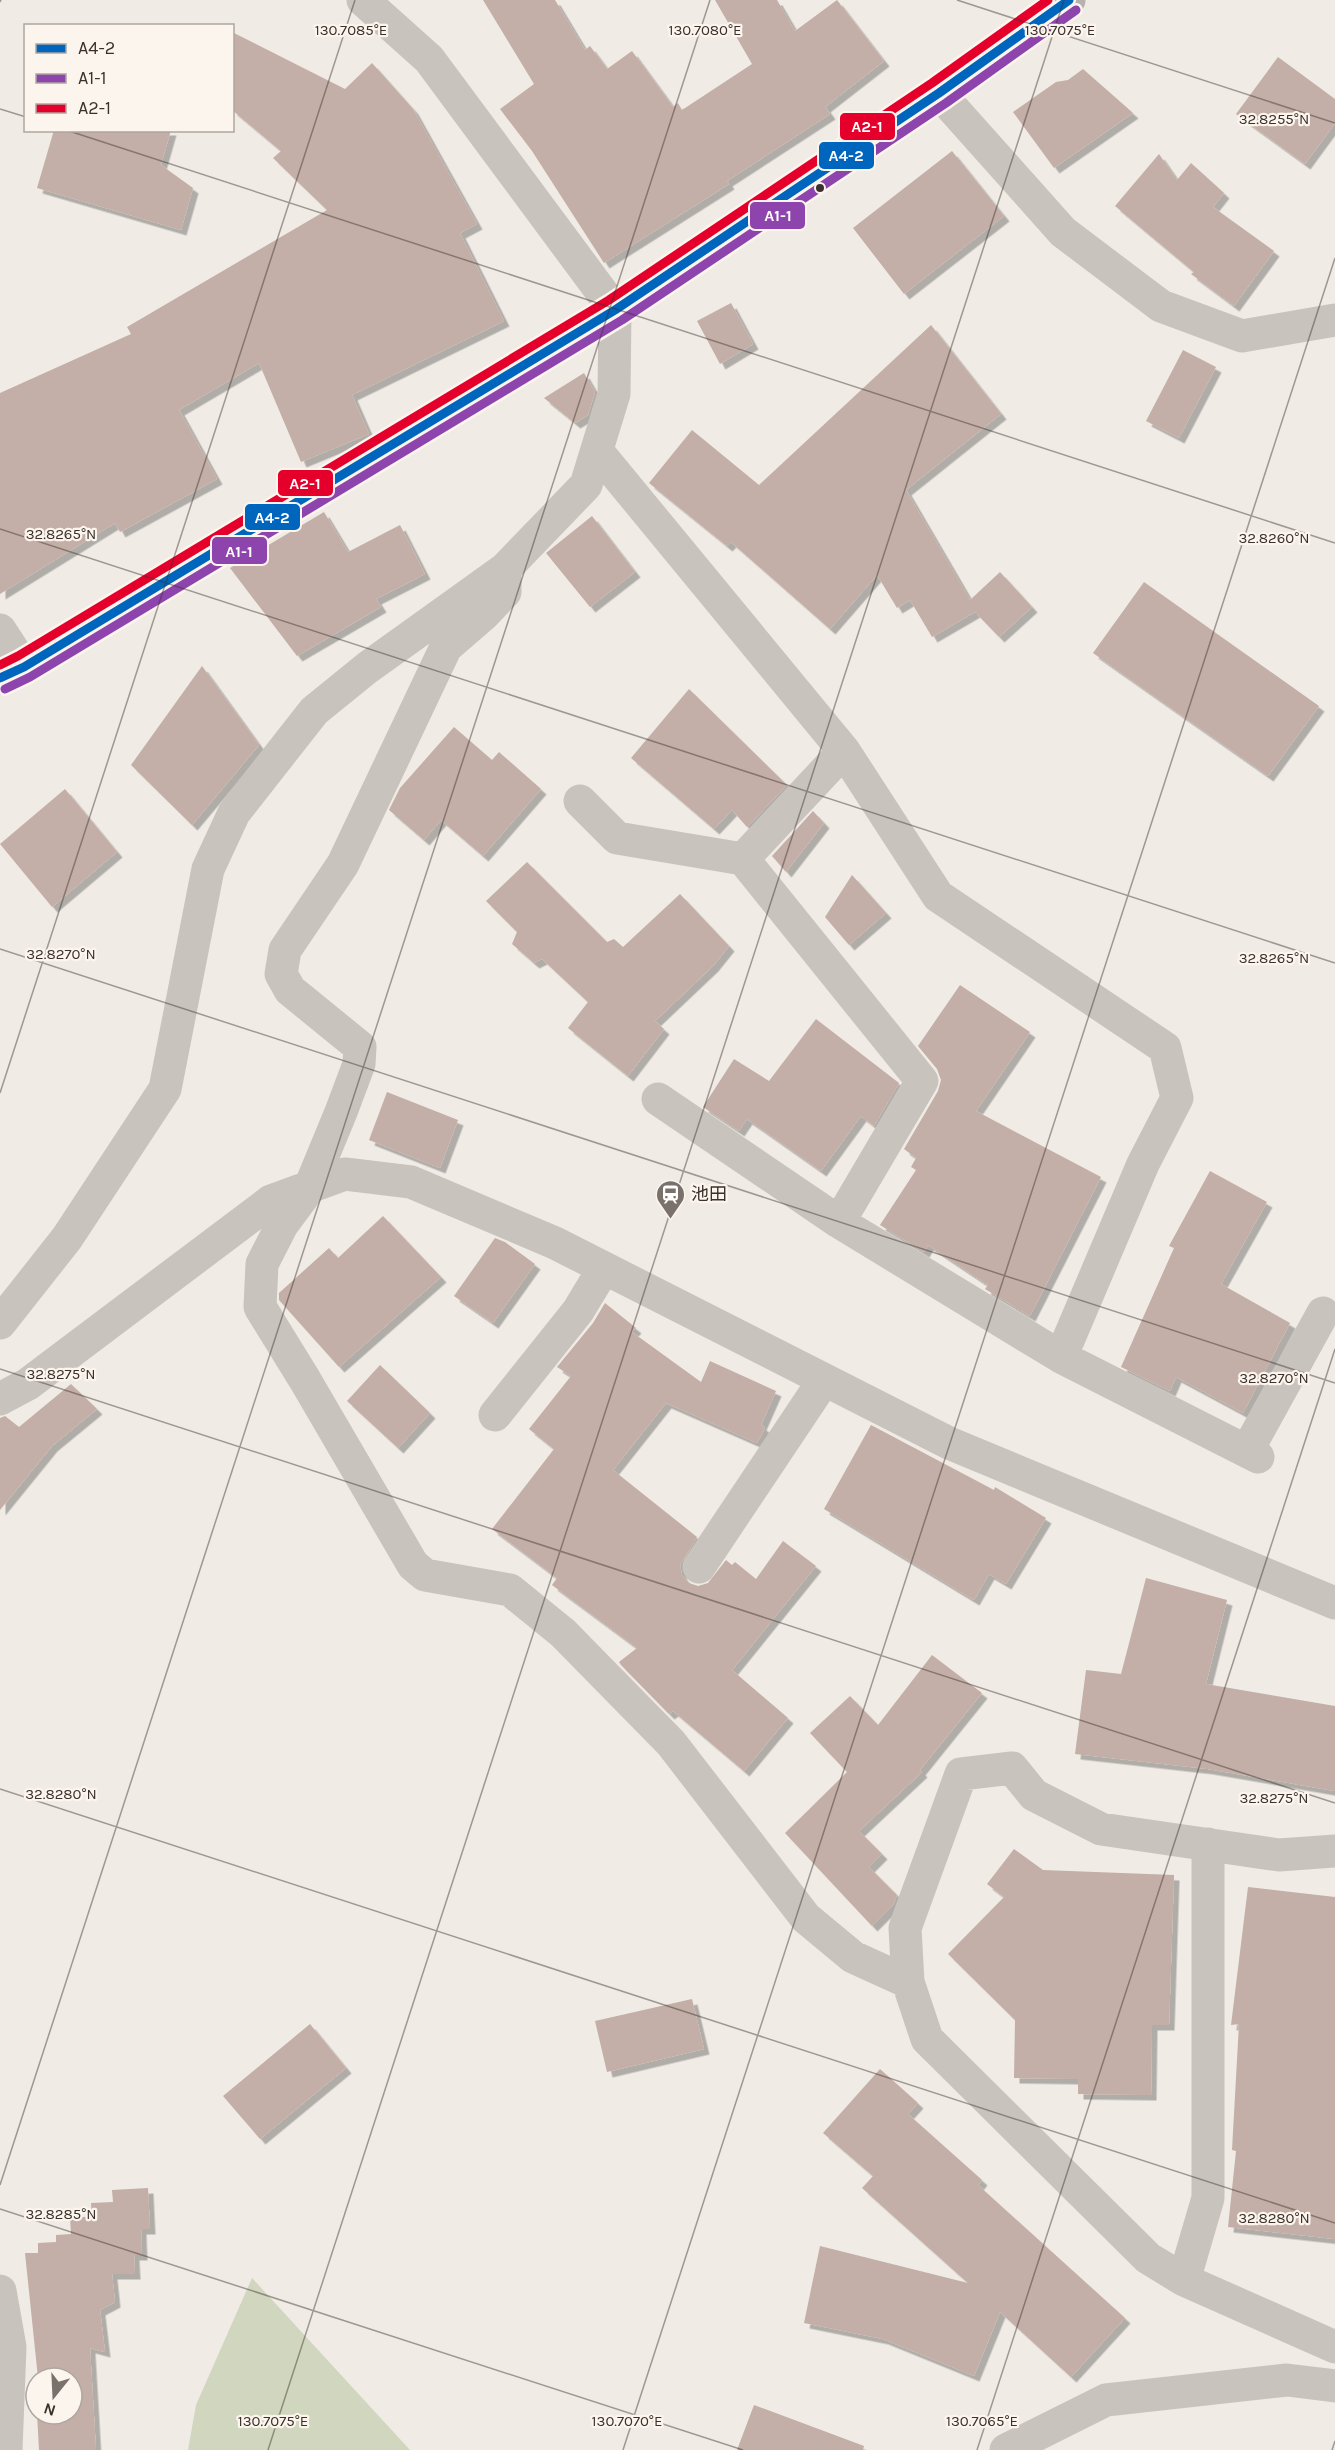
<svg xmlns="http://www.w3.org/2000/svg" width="1335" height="2450" viewBox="0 0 1335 2450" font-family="Karla,'Noto Sans JP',sans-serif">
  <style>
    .green { fill: #d1d6bf }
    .building { fill: #c3afa7; filter: url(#shadow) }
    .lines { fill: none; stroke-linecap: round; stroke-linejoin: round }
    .minor { stroke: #c9c3be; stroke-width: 33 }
    .major { stroke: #b8b1ad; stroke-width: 33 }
    .bus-1-casing { stroke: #fbf5ee; stroke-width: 14 }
    .bus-2-casing { stroke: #fbf5ee; stroke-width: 14 }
    .bus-3-casing { stroke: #fbf5ee; stroke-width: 14 }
    .bus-1 { stroke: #0065bd; stroke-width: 9 }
    .bus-2 { stroke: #8e44ad; stroke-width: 9 }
    .bus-3 { stroke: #e4002b; stroke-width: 9 }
    .ticks { fill: none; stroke: #3b302b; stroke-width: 1.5; stroke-opacity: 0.45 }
    .bus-dot { fill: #3b302b; stroke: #fbf5ee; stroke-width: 2 }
    .labels { text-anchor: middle; stroke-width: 4.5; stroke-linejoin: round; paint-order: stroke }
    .poi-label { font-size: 18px; fill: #3b302b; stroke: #fbf5ee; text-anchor: start }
    .ticks-label { font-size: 15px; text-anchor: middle; fill: #3b302b; stroke: #fbf5ee; stroke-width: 4.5; stroke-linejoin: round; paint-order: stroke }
    .line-badge { stroke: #fbf5ee; stroke-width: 2 }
    .badge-label { font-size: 16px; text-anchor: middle; font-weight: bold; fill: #fff }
  </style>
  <defs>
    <filter id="shadow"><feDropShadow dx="5.5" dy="5.5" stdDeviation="0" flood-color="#0004"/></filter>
  </defs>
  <rect width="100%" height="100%" fill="#f0ebe5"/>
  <path class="green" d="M252 2278 410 2450H188L196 2405Z"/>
  <path class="building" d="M483 0H555L585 50 590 46 607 69 632 51 673 107 678 103 682 110 752 64 715 0H777L795 31 837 0 884 61 825 107 830 114 727 181 729 184 604 263 532 151 500 109 534 84Z
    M232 32 345 89 372 63 413 109 477 224 460 233 504 321 352 395 369 434 301 462 259 363 179 410 217 479 120 532 115 523 0 594V393L131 334 127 327 327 210 273 158 281 151 232 110Z
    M1278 57 1335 99V123L1305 164 1236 114Z
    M1083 69 1133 113 1054 168 1013 112 1056 82 1068 80Z
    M54 130H171L161 165 193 188 181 230 37 188Z
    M952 151 1004 216 904 294 853 228Z
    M1159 154 1177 180 1191 163 1224 193 1213 207 1274 251 1234 306 1191 274 1194 272 1115 206Z
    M731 303 753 344 720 364 697 321Z
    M931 325 1001 414 906 490 970 600 1000 572 1032 607 999 637 975 612 932 637 910 600 897 608 877 575 830 629 731 542 727 546 649 483 692 430 759 485Z
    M1183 350 1216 367 1179 438 1146 421Z
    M584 373 595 392 588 415 575 423 544 398Z
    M324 512 348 552 400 525 425 574 376 599 381 607 297 656 230 568Z
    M592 516 635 572 590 607 546 553Z
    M1144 582 1319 706 1268 776 1093 653Z
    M202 666 259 745 192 825 131 765Z
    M689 689 787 785 747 827 732 810 714 829 631 758Z
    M454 727 492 760 499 752 541 789 483 856 441 820 424 840 389 810 400 788Z
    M65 789 117 852 52 907 0 844Z
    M813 811 824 823 786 872 772 856Z
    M527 862 607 942 614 939 623 947 680 894 729 946 713 966 655 1021 664 1029 628 1076 568 1028 588 1002 542 959 534 963 512 944 517 932 486 901Z
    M852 875 886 913 849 945 825 917Z
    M960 985 1030 1032 976 1111 1101 1177 1030 1316 985 1289 988 1285 928 1245 924 1252 880 1225 916 1170 911 1167 916 1158 904 1149 938 1091 941 1080 937 1069 918 1046Z
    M816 1019 899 1083 874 1126 861 1116 821 1171 747 1119 739 1131 703 1107 734 1059 769 1081Z
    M387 1092 458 1120 440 1168 369 1140Z
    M1210 1171 1267 1202 1221 1284 1290 1323 1243 1413 1176 1377 1170 1391 1121 1367 1174 1248 1169 1246Z
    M383 1216 441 1277 339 1367 279 1300V1293L329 1248 338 1258Z
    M495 1238 505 1242 535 1264 493 1323 454 1296Z
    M605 1303 636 1328 632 1332 701 1382 710 1361 776 1391 761 1425 765 1428 757 1443 666 1403 613 1470 697 1537 680 1565 682 1575 689 1583 698 1586 708 1583 726 1560 732 1565 735 1562 756 1579 783 1541 816 1566 732 1670 788 1718 744 1771 673 1711 669 1714 621 1665 619 1662 637 1648 552 1585 557 1578 492 1529 554 1449 529 1429 571 1376 557 1367 593 1323Z
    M380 1365 430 1413 398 1448 347 1401Z
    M71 1384 97 1409 52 1446 0 1510V1418L5 1416 19 1427Z
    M871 1425 994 1490 995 1487 1046 1518 1006 1584 989 1574 974 1600 824 1509Z
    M1146 1578 1227 1600 1206 1684 1335 1706V1791L1208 1769 1075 1754 1086 1670 1121 1674Z
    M932 1655 982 1693 920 1770 922 1772 859 1831 882 1854 869 1867 897 1895 893 1905 872 1926 785 1833 847 1772 810 1733 850 1696 878 1725Z
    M1014 1849 1043 1870 1174 1875 1169 2025H1152L1151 2095 1078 2094V2079L1014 2078 1015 2020 948 1954 1004 1897 987 1884Z
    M1248 1887 1335 1897V2239L1228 2227 1236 2151 1232 2150 1239 2024 1231 2025Z
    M692 1999 704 2049 607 2072 595 2021Z
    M310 2024 346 2068 260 2139 223 2096Z
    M880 2069 918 2103 908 2114 982 2180 978 2185 1125 2318 1071 2377 1000 2312 974 2376 883 2339 804 2323 820 2246 968 2283 862 2188 873 2176 823 2133Z
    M148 2188 150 2229H141L142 2255H134L135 2274H112L115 2302 100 2310 105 2352 90 2348 96 2450H39L37 2414H72V2378H38L25 2253H38V2243L56 2242V2235L71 2234 70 2217H92L91 2203 113 2202 112 2190Z
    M754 2405 864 2446 863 2450H737Z"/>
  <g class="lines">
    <path class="minor" d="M939 93 1063 232 1161 306 1242 336 1335 320
      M597 451 844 751 938 896 1165 1048 1177 1098 1143 1164 1061 1357
      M505 569V592L483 615 446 647 343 864 285 950 281 974 290 990 360 1047 359 1064 341 1112 310 1187 282 1225 262 1264 260 1307 305 1380 413 1565 425 1575 510 1590 563 1633 671 1743 806 1918 853 1957 908 1982
      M0 630 24 667
      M580 801 617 838 743 859 922 1081 839 1222
      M743 859 844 751
      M658 1099 839 1222 1061 1357 1258 1457
      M0 1323 67 1238 165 1089 208 869 234 813 314 711 367 668 505 569 586 485 614 394 615 310 429 59 363 0
      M0 1399 28 1384 271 1201 345 1174 411 1182 555 1243 949 1443 1335 1603
      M495 1415 578 1311 604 1268
      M1247 1451 1323 1313
      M699 1567 824 1380
      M1335 1851 1279 1855 1101 1829 1034 1795 1012 1768 961 1774 905 1928 908 1982 927 2039 1148 2258 1184 2280 1335 2347
      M1184 2280 1208 2198V1844
      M0 2291 10 2347 6 2450
      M1006 2450 1106 2400 1287 2380 1335 2386"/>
    <path class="major" d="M0 678 24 667 615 310 939 93 1069 0"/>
    <defs>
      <path id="bus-1" d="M0 678 24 667 615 310 939 93 1069 0"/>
      <path id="bus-2" d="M5 689 30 677 622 320 946 103 1076 10"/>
      <path id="bus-3" d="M0 665 18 656 609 300 932 83 1048 0"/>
    </defs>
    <use href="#bus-1" class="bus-1-casing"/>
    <use href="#bus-2" class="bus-2-casing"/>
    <use href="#bus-3" class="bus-3-casing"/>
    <use href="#bus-1" class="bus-1"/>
    <use href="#bus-2" class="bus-2"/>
    <use href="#bus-3" class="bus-3"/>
  </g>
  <path class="ticks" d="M957 0 1335 123M0 2 1 0M0 109 26 117M66 130 1335 543M0 529 1335 963M0 949 1335 1383M0 1093 355 0M0 1369 1335 1803M0 1789 1335 2223M0 2185 710 0M0 2209 743 2450M268 2450 1064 0M623 2450 1335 258M977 2450 1335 1349M1332 2450 1335 2441"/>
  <defs>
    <symbol id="station-pin" viewBox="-11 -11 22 30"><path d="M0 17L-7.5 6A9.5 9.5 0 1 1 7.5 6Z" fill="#7a716c" stroke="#fbf5ee"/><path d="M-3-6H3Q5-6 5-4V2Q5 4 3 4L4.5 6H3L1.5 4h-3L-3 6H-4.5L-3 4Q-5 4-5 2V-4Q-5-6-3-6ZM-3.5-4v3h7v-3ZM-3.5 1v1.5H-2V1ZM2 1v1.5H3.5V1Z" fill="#fff"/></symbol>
  </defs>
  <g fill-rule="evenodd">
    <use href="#station-pin" x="654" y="1178" width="33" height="45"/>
  </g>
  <circle class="bus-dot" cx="820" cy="188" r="5"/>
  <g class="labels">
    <g class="poi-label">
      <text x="691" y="1200">池田</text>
    </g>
  </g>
  <g class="ticks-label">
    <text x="351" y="35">130.7085°E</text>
    <text x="705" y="35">130.7080°E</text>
    <text x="1060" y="35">130.7075°E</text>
    <text x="1274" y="124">32.8255°N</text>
    <text x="61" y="539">32.8265°N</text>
    <text x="1274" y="543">32.8260°N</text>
    <text x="61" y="959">32.8270°N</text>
    <text x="1274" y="963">32.8265°N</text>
    <text x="61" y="1379">32.8275°N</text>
    <text x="1274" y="1383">32.8270°N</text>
    <text x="61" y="1799">32.8280°N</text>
    <text x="1274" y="1803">32.8275°N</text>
    <text x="61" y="2219">32.8285°N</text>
    <text x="1274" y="2223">32.8280°N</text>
    <text x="273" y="2426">130.7075°E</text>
    <text x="627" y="2426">130.7070°E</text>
    <text x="982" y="2426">130.7065°E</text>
  </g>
  <g class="line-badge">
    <rect x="839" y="112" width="57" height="29" rx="6" fill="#e4002b"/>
    <rect x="818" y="141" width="57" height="29" rx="6" fill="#0065bd"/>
    <rect x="749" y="201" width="57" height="29" rx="6" fill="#8e44ad"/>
    <rect x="277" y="469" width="57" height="28" rx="6" fill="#e4002b"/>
    <rect x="244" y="503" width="57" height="28" rx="6" fill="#0065bd"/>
    <rect x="211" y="536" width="57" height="29" rx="6" fill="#8e44ad"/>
  </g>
  <g class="badge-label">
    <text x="867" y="132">A2-1</text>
    <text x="846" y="161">A4-2</text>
    <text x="778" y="221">A1-1</text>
    <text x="305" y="489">A2-1</text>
    <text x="272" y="523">A4-2</text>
    <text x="239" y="557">A1-1</text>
  </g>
  <rect x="24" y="24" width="210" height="108" fill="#fbf5ee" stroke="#aea6a0" stroke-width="1.5"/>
  <rect x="36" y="44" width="30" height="9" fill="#0065bd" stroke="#aea6a0" stroke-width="1.5"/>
  <text x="78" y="54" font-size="18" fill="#3b302b">A4-2</text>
  <rect x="36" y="74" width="30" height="9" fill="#8e44ad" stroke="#aea6a0" stroke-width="1.5"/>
  <text x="78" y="84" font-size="18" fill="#3b302b">A1-1</text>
  <rect x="36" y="104" width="30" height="9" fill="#e4002b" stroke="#aea6a0" stroke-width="1.5"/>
  <text x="78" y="114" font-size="18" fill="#3b302b">A2-1</text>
  <g transform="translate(54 2396) rotate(198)"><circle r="28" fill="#fbf5ee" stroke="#aea6a0" stroke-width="1.5"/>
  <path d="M0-4.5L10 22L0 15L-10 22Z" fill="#7a716c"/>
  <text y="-9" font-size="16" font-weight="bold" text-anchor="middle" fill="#3b302b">N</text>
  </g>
</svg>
